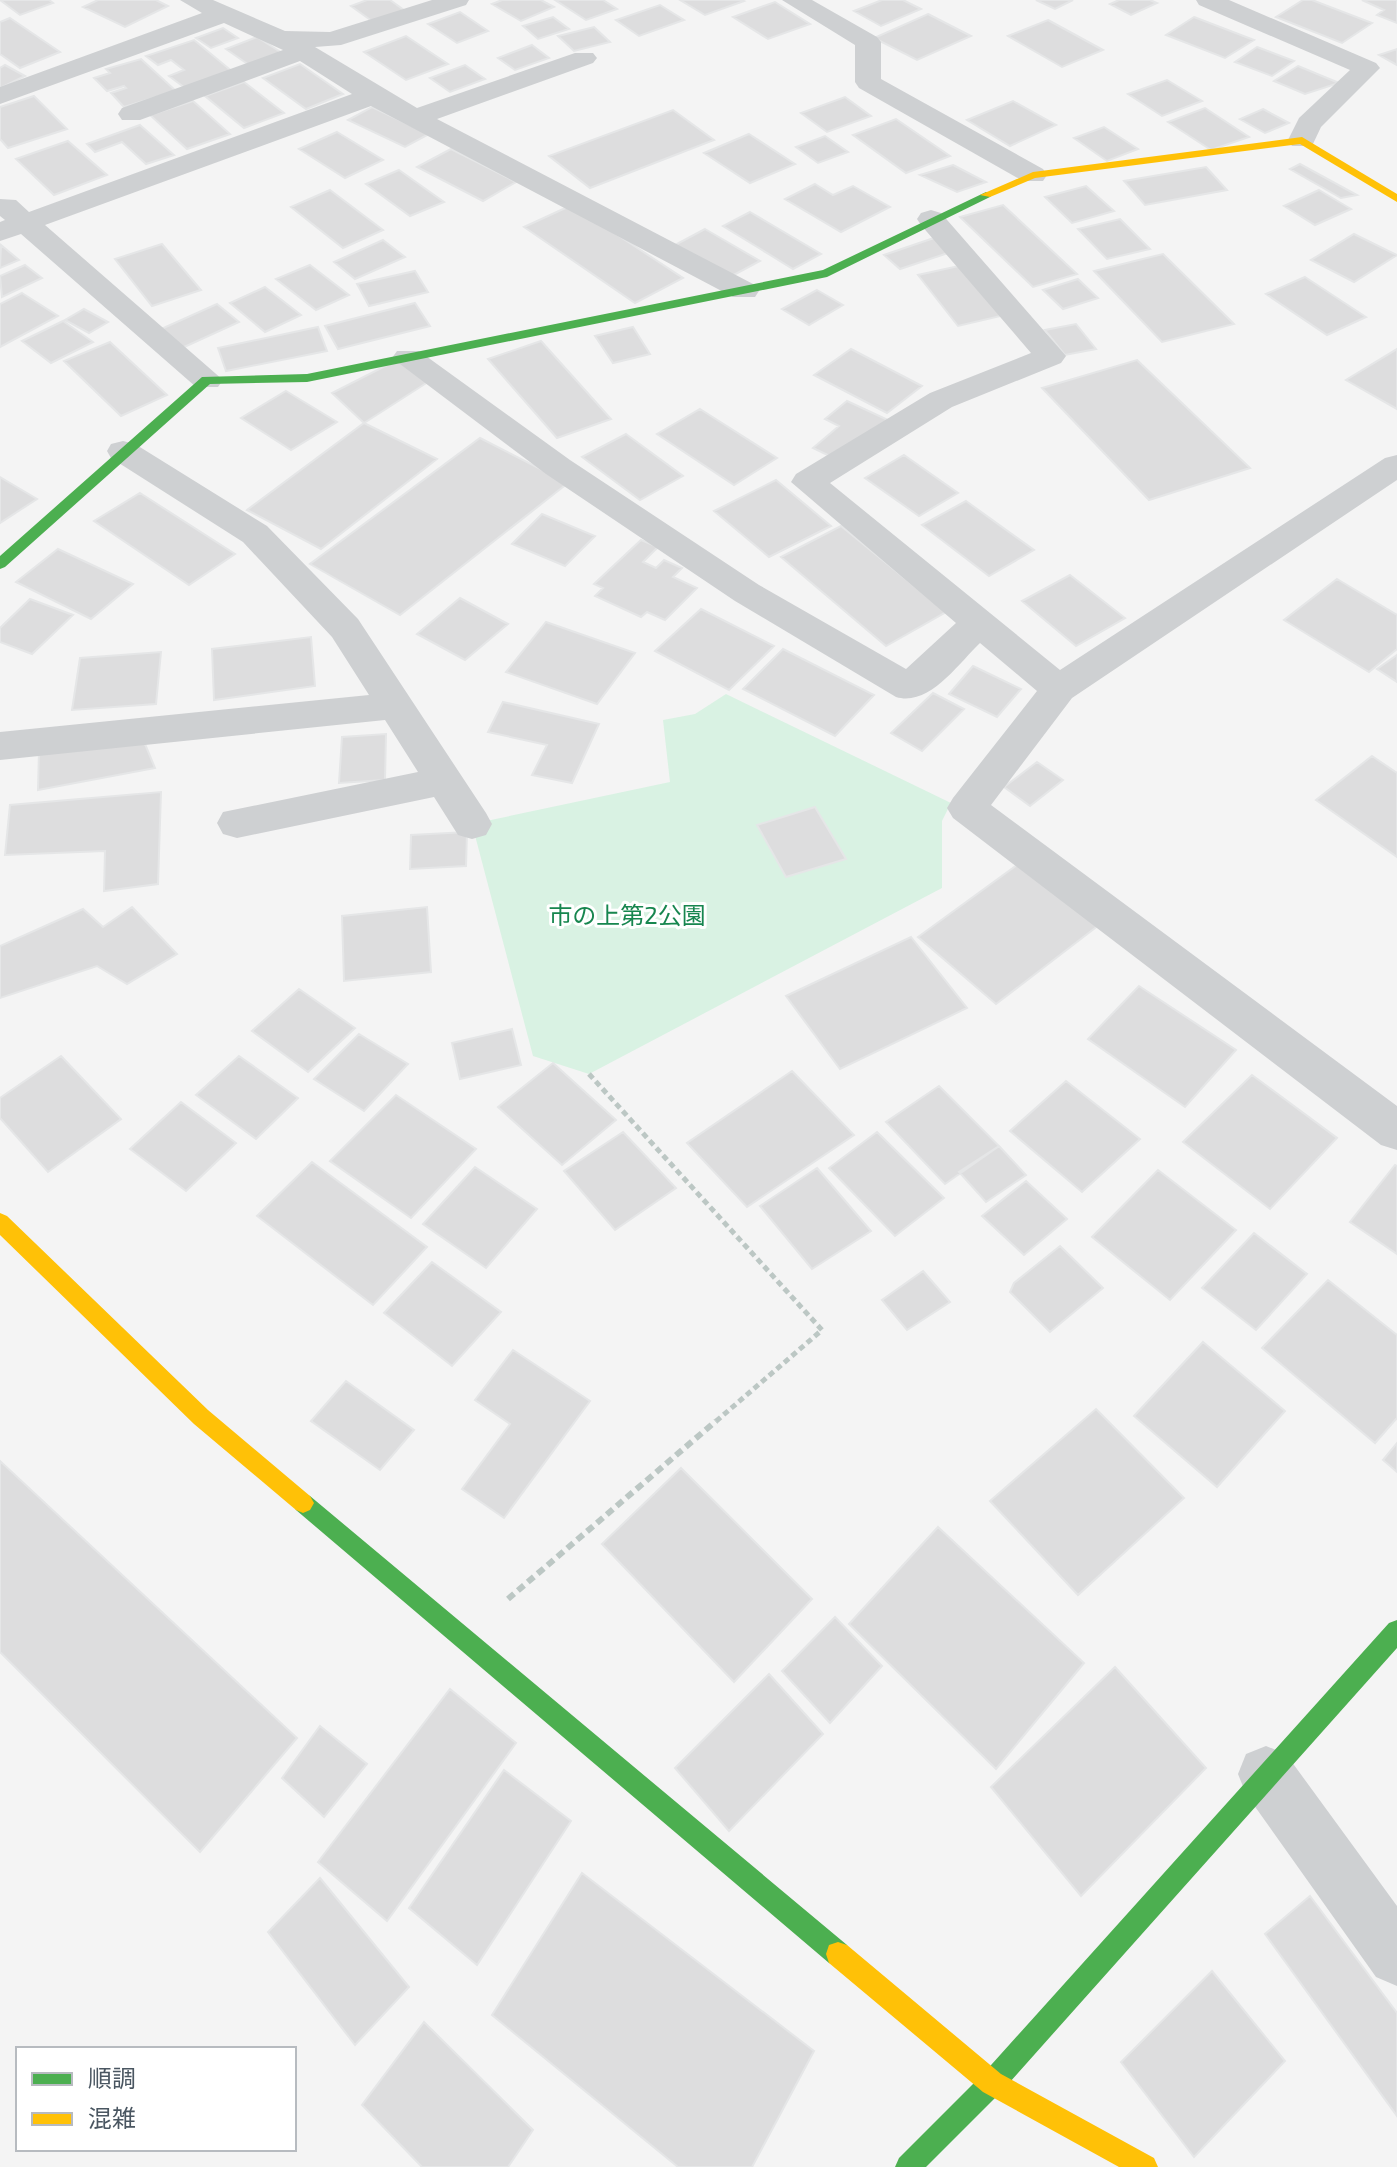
<svg xmlns="http://www.w3.org/2000/svg" width="1397" height="2167" viewBox="0 0 1397 2167" font-family="'Exo 2','Noto Sans JP',sans-serif">
  <style>
    .green { fill: #d9f2e3 }
    .building { fill: #ddddde; stroke: #e5e6e7; stroke-width: 2 }
    .lines { fill: none; stroke-linecap: round; stroke-linejoin: round }
    .path-far1 { stroke: #bcc7c4; stroke-width: 5; stroke-dasharray: 6 4; stroke-linecap: butt }
    .path { stroke: #bcc7c4; stroke-width: 6; stroke-dasharray: 8 5; stroke-linecap: butt }
    .street { fill: #ced0d2; fill-rule: evenodd }
    .fast { fill: #4caf50; fill-rule: evenodd }
    .slow { fill: #ffc107; fill-rule: evenodd }
    .labels { text-anchor: middle; stroke-width: 6; stroke-linejoin: round; paint-order: stroke }
    .park-label { font-size: 24px; fill: #17864f; stroke: #fff }
  </style>
  <rect width="100%" height="100%" fill="#f4f4f4"/>
  <path class="green" d="M726 694 951 803 942 821V888L589 1074 533 1056 472 824 670 782 663 720 695 714Z"/>
  <path class="building" d="M0 0H49L53 3 20 15Z
    M98 0H156L168 6 125 27 83 7Z
    M367 0H390L408 13 376 24 351 6Z
    M502 0H541L554 7 521 21 492 4Z
    M555 0H603L617 9 586 20Z
    M680 0H742L744 1 705 15Z
    M882 0H903L921 9 881 26 854 11Z
    M1036 0H1073L1055 9Z
    M1119 0H1150L1157 3 1131 15 1110 4Z
    M1303 0H1312L1372 23 1342 43 1276 17Z
    M1362 0H1397V23L1377 15 1384 10Z
    M775 2 810 24 768 39 733 17Z
    M660 5 684 20 639 36 616 20Z
    M460 12 488 31 457 43 428 24Z
    M928 14 971 36 917 60 874 38Z
    M553 17 569 29 538 39 523 26Z
    M1194 17 1254 40 1225 58 1166 35Z
    M10 18 60 52 20 68 0 54V22Z
    M1048 20 1103 50 1062 67 1008 36Z
    M594 27 610 42 574 51 558 36Z
    M223 28 238 38 211 48 196 38Z
    M406 36 448 64 406 80 364 52Z
    M257 37 282 53 249 65 226 49Z
    M194 40 233 72 185 88 169 76 184 70 171 60 158 65 146 56Z
    M532 45 549 58 515 70 498 58Z
    M1257 47 1294 61 1272 76 1235 62Z
    M1397 49V65L1379 55Z
    M141 59 176 91 124 107 111 93 126 88 124 86 107 91 94 78 110 73 106 69Z
    M300 64 343 94 306 109 263 78Z
    M5 65 25 76 0 88V68Z
    M465 65 485 79 450 92 430 78Z
    M1298 66 1339 83 1305 94 1274 81Z
    M1167 80 1202 101 1162 116 1128 94Z
    M244 82 284 113 244 128 205 96Z
    M34 96 67 129 8 148 0 139V107Z
    M845 97 871 116 827 132 801 113Z
    M193 101 230 134 187 149 150 115Z
    M1013 101 1056 125 1010 146 967 120Z
    M372 107 429 134 405 147 348 120Z
    M1205 108 1249 137 1211 150 1168 122Z
    M1263 109 1289 123 1265 133 1240 119Z
    M673 110 714 140 590 188 549 156Z
    M896 119 950 156 906 173 853 135Z
    M140 125 174 155 146 164 122 142 95 152 87 144Z
    M1104 127 1138 149 1107 161 1074 138Z
    M337 132 383 160 345 178 299 149Z
    M749 134 795 164 750 183 704 153Z
    M825 136 848 152 818 163 796 147Z
    M68 141 107 175 54 195 16 159Z
    M451 149 516 182 483 201 417 167Z
    M1300 164 1357 195 1341 198 1290 169Z
    M953 165 986 182 957 192 920 175Z
    M1206 167 1227 190 1145 205 1124 181Z
    M399 170 444 202 410 216 366 184Z
    M815 184 833 195 853 186 890 207 841 232 785 199Z
    M1086 186 1114 211 1072 223 1045 197Z
    M330 190 383 230 343 248 291 207Z
    M1319 190 1351 209 1315 225 1284 206Z
    M572 205 683 278 635 303 524 227Z
    M1003 205 1077 274 1033 287 960 217Z
    M750 212 821 254 793 269 723 226Z
    M1120 219 1150 249 1107 259 1078 229Z
    M705 229 760 261 728 278 673 246Z
    M1354 234 1397 255 1354 282 1311 260Z
    M934 238 951 252 900 269 884 255Z
    M383 240 405 257 355 279 334 262Z
    M162 244 201 290 152 306 115 259Z
    M1 245 19 260 0 268Z
    M1163 254 1234 324 1162 342 1094 271Z
    M25 265 42 278 2 297 0 276Z
    M310 265 349 295 316 310 276 279Z
    M963 265 1005 315 958 326 918 275Z
    M415 271 428 292 369 306 357 284Z
    M1305 277 1366 317 1327 335 1266 294Z
    M1078 279 1098 298 1063 309 1043 290Z
    M265 287 301 315 265 332 230 303Z
    M817 290 843 305 809 325 782 309Z
    M22 293 58 316 0 347V304Z
    M415 303 430 326 338 349 325 326Z
    M217 304 239 322 182 348 159 330Z
    M84 309 108 322 89 333 65 320Z
    M63 321 93 342 51 363 22 341Z
    M1076 324 1096 349 1065 355 1045 330Z
    M318 327 327 351 226 371 218 348Z
    M633 327 650 354 613 363 595 336Z
    M541 341 611 419 557 438 488 359Z
    M110 342 167 395 121 416 64 361Z
    M851 349 922 386 887 413 814 375Z
    M1397 349V409L1346 380Z
    M399 359 428 382 364 423 332 393Z
    M1137 360 1250 468 1149 500 1042 388Z
    M286 391 337 422 291 450 241 418Z
    M847 401 888 420 840 461 813 448 839 426 825 419Z
    M700 409 777 458 734 485 657 434Z
    M364 423 437 459 321 549 247 510Z
    M626 434 683 476 640 500 582 457Z
    M480 438 568 483 400 615 310 564Z
    M904 455 958 493 919 516 865 478Z
    M0 477 37 499 0 523Z
    M776 480 831 526 769 557 714 511Z
    M140 493 235 554 189 585 94 521Z
    M966 501 1034 550 989 576 922 525Z
    M542 514 595 536 565 566 512 544Z
    M841 526 946 612 886 646 781 557Z
    M641 540 658 547 643 562 656 568 664 560 682 568 673 577 697 588 665 620 647 612 641 617 595 596 603 588 594 584Z
    M58 549 133 584 91 619 16 582Z
    M1070 575 1125 618 1076 646 1022 601Z
    M1337 579 1397 615V649L1369 672 1284 620Z
    M460 598 508 624 465 660 417 634Z
    M30 599 73 615 32 654 0 642V628Z
    M701 609 774 646 729 690 655 651Z
    M546 622 635 653 597 704 506 672Z
    M311 637 315 686 214 700 212 649Z
    M783 649 874 695 835 736 743 689Z
    M161 652 156 704 72 710 80 658Z
    M1397 655V682L1377 669Z
    M973 666 1021 689 997 717 949 694Z
    M933 693 964 709 922 751 891 733Z
    M503 702 599 724 572 783 532 775 547 745 488 732Z
    M140 732 155 768 38 790 39 750Z
    M386 734 385 780 339 783 342 737Z
    M1372 756 1397 773V857L1316 800Z
    M1037 762 1063 780 1030 806 1004 787Z
    M161 792 158 884 104 891 105 851 5 855 10 805Z
    M815 807 846 859 786 877 757 825Z
    M467 832 466 866 410 869 411 835Z
    M1021 862 1099 925 996 1004 918 937Z
    M132 907 177 954 127 984 97 966 0 998V946L83 909 103 927Z
    M427 907 431 972 344 981 342 916Z
    M911 937 967 1008 840 1069 786 996Z
    M1139 986 1236 1050 1185 1107 1088 1039Z
    M299 989 355 1028 308 1072 252 1031Z
    M512 1029 521 1065 460 1079 452 1043Z
    M359 1034 408 1064 364 1111 314 1079Z
    M61 1056 121 1119 48 1172 0 1118V1098Z
    M239 1056 298 1098 256 1139 196 1095Z
    M553 1063 616 1120 562 1165 498 1107Z
    M792 1071 854 1135 747 1207 687 1143Z
    M1252 1075 1337 1138 1270 1209 1183 1142Z
    M1066 1081 1140 1139 1082 1192 1010 1131Z
    M939 1086 999 1146 945 1184 886 1122Z
    M396 1095 476 1149 411 1218 330 1161Z
    M181 1102 236 1143 186 1191 130 1149Z
    M623 1132 676 1188 615 1230 564 1171Z
    M877 1132 944 1198 895 1236 829 1168Z
    M999 1146 1026 1175 986 1202 959 1172Z
    M312 1162 427 1247 373 1305 257 1216Z
    M1395 1165 1397 1166V1254L1350 1222Z
    M475 1167 537 1209 486 1268 423 1224Z
    M817 1168 871 1231 812 1269 760 1206Z
    M1158 1170 1236 1230 1170 1300 1092 1237Z
    M1026 1181 1067 1219 1024 1255 982 1216Z
    M1254 1233 1307 1274 1256 1330 1202 1288Z
    M1060 1246 1103 1288 1050 1332 1010 1292 1014 1283Z
    M432 1262 501 1312 452 1366 384 1313Z
    M923 1271 950 1302 907 1330 882 1300Z
    M1328 1280 1397 1335V1418L1375 1443 1262 1348Z
    M1203 1342 1285 1411 1217 1487 1134 1416Z
    M513 1350 590 1401 504 1518 462 1489 510 1424 475 1400Z
    M346 1381 414 1430 380 1470 311 1421Z
    M1096 1409 1184 1498 1078 1595 990 1501Z
    M1397 1443V1472L1383 1460Z
    M0 1461 297 1738 200 1852 0 1652Z
    M681 1468 812 1599 734 1682 602 1544Z
    M938 1527 1084 1663 996 1769 849 1624Z
    M835 1617 882 1666 830 1723 782 1671Z
    M1115 1667 1206 1768 1081 1896 991 1787Z
    M769 1674 823 1734 729 1831 675 1768Z
    M450 1689 516 1743 387 1921 318 1862Z
    M320 1726 367 1764 324 1817 282 1778Z
    M504 1770 571 1821 477 1965 409 1908Z
    M582 1873 814 2051 752 2167H678L492 2015Z
    M320 1878 409 1987 355 2045 268 1932Z
    M1310 1896 1397 2013V2116L1265 1934Z
    M1212 1971 1285 2061 1194 2157 1121 2062Z
    M424 2022 533 2130 508 2167H422L362 2105Z"/>
  <g class="lines">
    <path class="path-far1" d="M589 1074 822 1330 714 1423"/>
    <path class="path" d="M508 1599 716 1421"/>
    <path class="street" d="M180 0H213L285 31 330 32 432 0H469L466 5 341 45 315 47 417 108 575 53H593L597 58 593 63 437 119 755 285 759 291 755 297H733L371 106 45 225 223 380 218 387H196L21 234 0 241V222L5 220 0 216V199L16 200 29 212 352 94 300 61 140 120H122L118 114 122 108 283 50 224 23 0 104V87L202 13Z
      M782 0H812L877 37 881 42V79L1043 169 1047 175 1043 181H1023L859 88 855 82V45Z
      M1196 0H1229L1376 63 1380 68 1321 127 1312 146H1292L1288 140 1299 118 1350 70 1199 5Z
      M931 210 941 213 1066 356 1061 363 952 407 830 483 1060 670 1385 458 1397 455V480L1072 698 991 805 1397 1106V1150L1381 1145 953 818 947 808 953 798 1037 691 980 643C958 664 929 707 896 697L735 601 546 474 392 358 397 351H419L570 460 759 585 906 669 956 623 791 482 796 474 930 393 1031 353 921 225 917 219 921 213Z
      M123 441 135 444 267 526 358 619 486 813 492 824 486 835 472 839 458 835 434 797 237 838 223 834 217 823 223 812 418 772 385 720 0 760V732L369 695 332 637 243 542 111 458 107 451 111 444Z
      M1266 1746 1286 1754 1397 1906V1986L1376 1977 1246 1794 1238 1774 1246 1754Z"/>
    <path class="fast" d="M986 192 992 195 990 197 827 277 307 382 210 384 5 567 0 569V556L202 377 307 374 823 270Z
      M303 1493 310 1496 847 1945 850 1954 847 1963 838 1966 829 1963 296 1510 292 1503 296 1496Z
      M1397 1620V1648L1001 2092 926 2167H895L899 2158 983 2074 1389 1623Z"/>
    <path class="slow" d="M1302 137 1397 194V202L1300 144 1035 178 990 197 980 195 1033 172Z
      M0 1213 7 1216 208 1410 310 1496 314 1503 310 1510 303 1513 296 1510 194 1424 0 1235Z
      M838 1942 847 1945 1001 2074 1154 2158 1158 2167H1119L983 2092 829 1963 826 1954 829 1945Z"/>
  </g>
  <g class="labels">
    <g class="park-label">
      <text x="627" y="924">市の上第2公園</text>
    </g>
  </g>
  <rect x="16" y="2047" width="280" height="104" fill="#ffffff" stroke="#b7bbc0" stroke-width="2"/>
  <rect x="32" y="2073" width="40" height="12" fill="#4caf50" stroke="#b7bbc0" stroke-width="2"/>
  <text x="88" y="2087" font-size="24" fill="#4a5661">順調</text>
  <rect x="32" y="2113" width="40" height="12" fill="#ffc107" stroke="#b7bbc0" stroke-width="2"/>
  <text x="88" y="2127" font-size="24" fill="#4a5661">混雑</text>
</svg>
